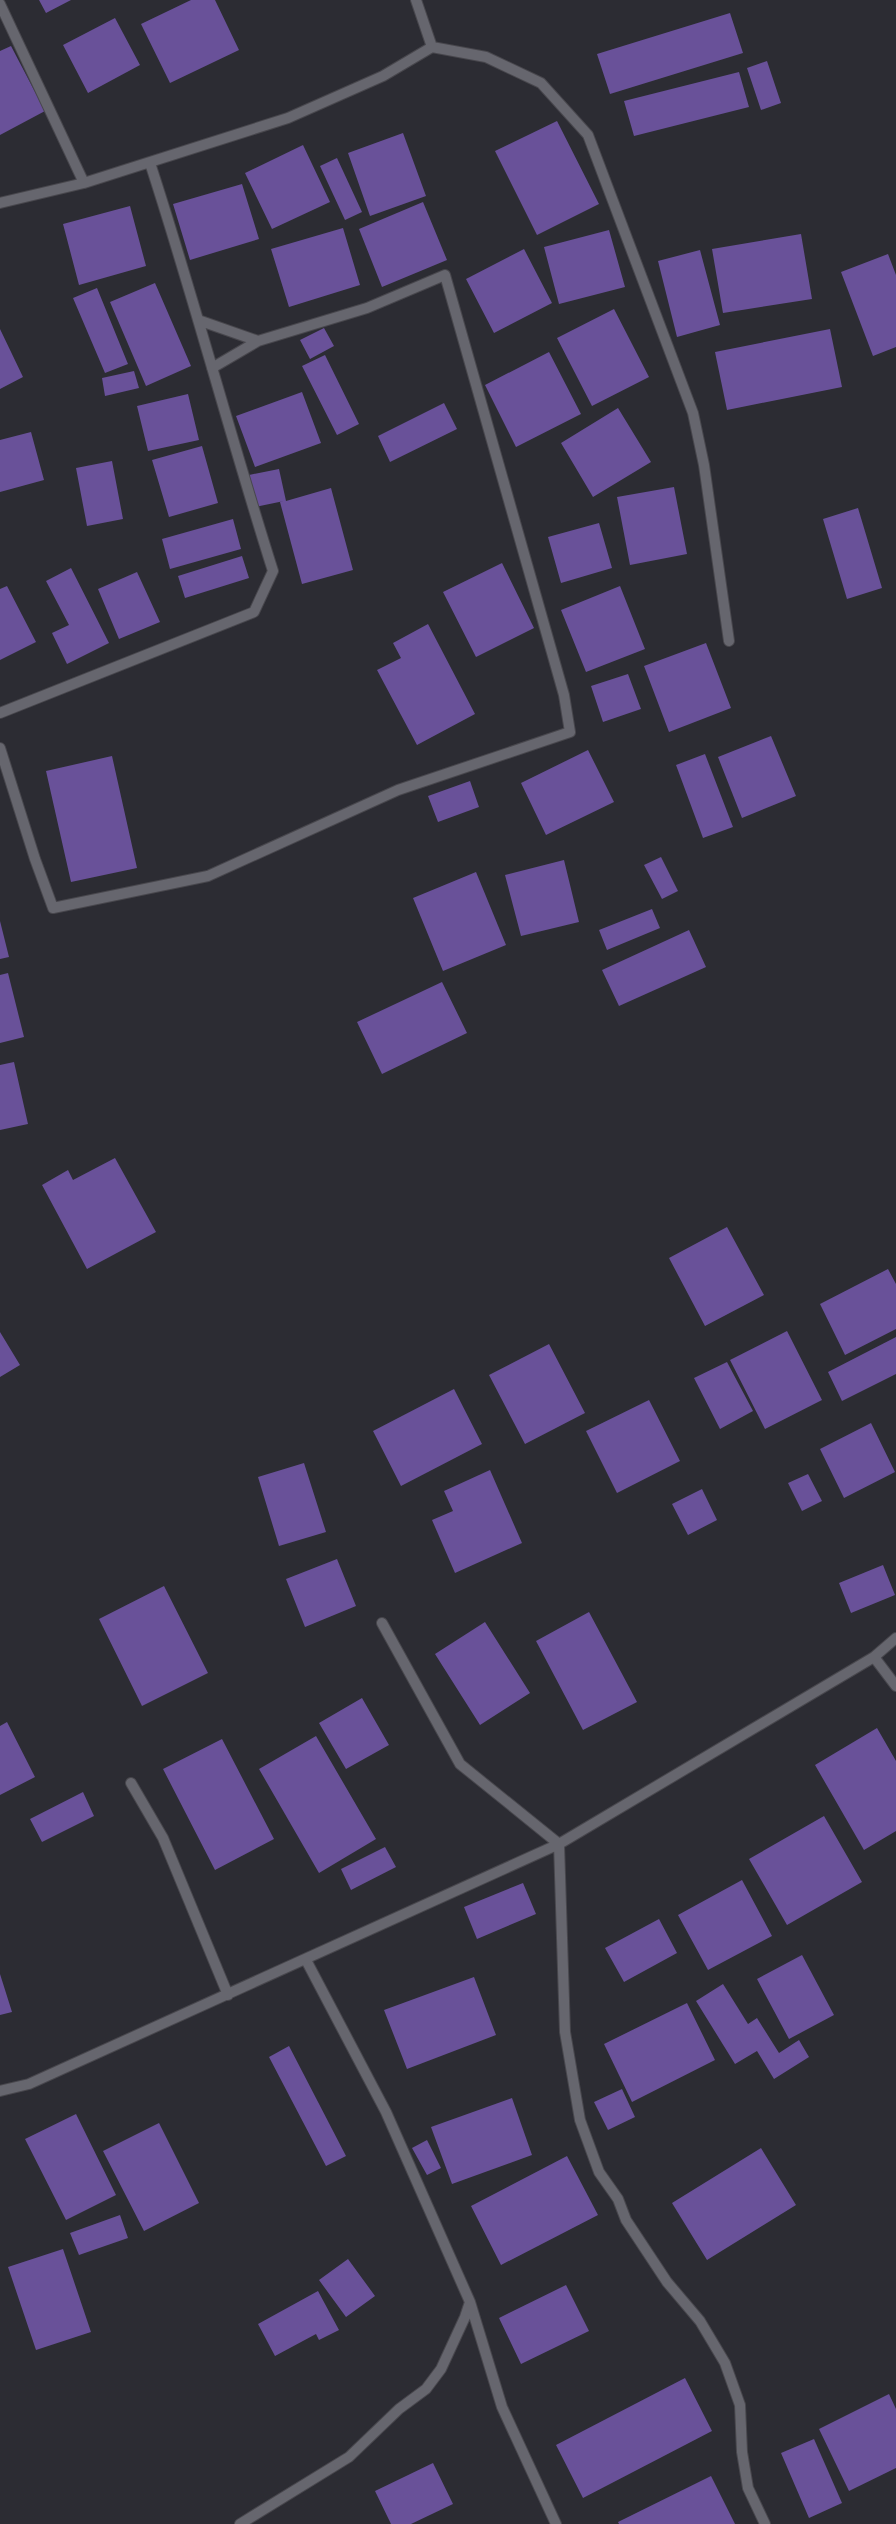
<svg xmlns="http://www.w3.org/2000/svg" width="896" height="2524" viewBox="0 0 896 2524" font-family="Spectral,serif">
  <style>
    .building { fill: #695199 }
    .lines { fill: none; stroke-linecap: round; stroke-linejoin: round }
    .minor-casing { stroke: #48474d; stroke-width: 12 }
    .minor { stroke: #66666e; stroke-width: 10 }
  </style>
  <rect width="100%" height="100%" fill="#2c2c33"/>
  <path class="building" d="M39 0H71L46 13Z
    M191 0H215L239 50 170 83 141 24Z
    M730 13 743 53 610 94 597 54Z
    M115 18 140 65 88 93 63 45Z
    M11 46 45 111 0 135V51Z
    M767 61 781 103 761 110 747 68Z
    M739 72 749 107 634 136 624 101Z
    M557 121 599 204 537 235 495 151Z
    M403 133 426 196 370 216 348 153Z
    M303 145 330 202 272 229 245 173Z
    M337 158 362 212 345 220 320 166Z
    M242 184 259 239 190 260 173 204Z
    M423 202 447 260 382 287 359 229Z
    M130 206 146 266 79 285 63 224Z
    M343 228 360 285 289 307 271 249Z
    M609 230 625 287 559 304 544 247Z
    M801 234 812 299 723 313 712 249Z
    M524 249 552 303 494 333 466 279Z
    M700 250 720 325 677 337 658 261Z
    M888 254 896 275V347L873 356 841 272Z
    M155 283 191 366 146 386 110 302Z
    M97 288 128 364 105 373 73 298Z
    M614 309 649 377 592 406 557 338Z
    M324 328 334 346 310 359 300 340Z
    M0 329 23 377 0 389Z
    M830 329 842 387 727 410 715 352Z
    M549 352 581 414 516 447 485 385Z
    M325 355 359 424 337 435 302 366Z
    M134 371 139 388 105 396 102 378Z
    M302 392 321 443 255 467 236 416Z
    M188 394 199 440 148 451 137 406Z
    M444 403 457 429 390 462 378 436Z
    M618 408 651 462 593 497 561 443Z
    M31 432 44 480 0 492V440Z
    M202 446 218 503 169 517 152 460Z
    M112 461 123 519 87 526 76 468Z
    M279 469 286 501 331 488 353 570 302 584 280 502 284 501 255 507 249 475Z
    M674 487 687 554 630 565 617 497Z
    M858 508 882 588 847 599 823 519Z
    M233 519 241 549 170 569 162 539Z
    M599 523 612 568 561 583 548 537Z
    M242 556 249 578 185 598 178 576Z
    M502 563 534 628 476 657 443 592Z
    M71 568 109 643 67 664 52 633 69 625 46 581Z
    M137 572 160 622 119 639 98 589Z
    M7 586 36 642 0 660V589Z
    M620 586 645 649 586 672 561 610Z
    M428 624 475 714 417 745 377 670 401 658 393 643Z
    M706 643 731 708 669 732 644 666Z
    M628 674 641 709 603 722 591 686Z
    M771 736 796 796 742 818 718 757Z
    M588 750 614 802 546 835 521 783Z
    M705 754 733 827 703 838 676 765Z
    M112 756 137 868 71 882 46 771Z
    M470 781 479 807 438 822 428 796Z
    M661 857 678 891 662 899 644 865Z
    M564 860 579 922 521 936 505 875Z
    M476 872 506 945 443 971 413 898Z
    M652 909 660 928 607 950 599 930Z
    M0 921 9 957 0 959Z
    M689 930 706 967 619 1006 602 970Z
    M8 973 24 1037 0 1043V975Z
    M442 982 467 1033 382 1074 357 1022Z
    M14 1062 28 1124 0 1130V1065Z
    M115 1158 156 1232 87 1269 42 1185 68 1170 73 1180Z
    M727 1227 764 1295 705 1326 669 1258Z
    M888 1269 896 1284V1329L845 1355 820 1304Z
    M787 1331 822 1400 765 1429 730 1360Z
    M0 1332 20 1365 0 1377Z
    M896 1337V1374L842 1401 828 1372Z
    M549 1344 585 1413 525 1444 489 1375Z
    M727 1362 753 1411 720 1429 694 1378Z
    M454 1389 482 1444 401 1486 373 1431Z
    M649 1400 680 1461 617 1493 586 1431Z
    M871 1423 895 1472 844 1498 820 1449Z
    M304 1463 326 1532 279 1546 258 1477Z
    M490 1470 522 1543 455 1573 432 1520 453 1511 444 1491Z
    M808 1474 822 1501 802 1511 788 1483Z
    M702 1489 717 1520 688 1535 672 1504Z
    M337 1559 356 1606 305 1627 286 1579Z
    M883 1565 895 1595 851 1613 839 1583Z
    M164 1586 208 1673 142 1706 99 1619Z
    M589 1612 637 1702 583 1730 536 1641Z
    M485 1622 530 1693 480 1725 435 1654Z
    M362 1698 389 1745 346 1769 319 1723Z
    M7 1722 35 1777 0 1795V1726Z
    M877 1728 896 1761V1831L864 1850 815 1765Z
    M316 1736 376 1839 319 1873 259 1769Z
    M222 1739 274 1839 215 1870 163 1769Z
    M83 1792 94 1816 42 1842 30 1819Z
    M824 1816 862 1882 787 1925 749 1859Z
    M385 1847 396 1867 351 1890 341 1869Z
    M742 1880 772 1936 708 1970 678 1915Z
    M523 1883 536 1914 477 1939 464 1907Z
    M659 1919 677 1953 624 1982 605 1948Z
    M802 1955 834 2015 789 2039 757 1979Z
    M0 1974 12 2012 0 2015Z
    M474 1977 496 2035 407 2069 384 2010Z
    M723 1984 748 2024 757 2018 779 2053 799 2040 809 2057 774 2079 757 2051 735 2064 696 2001Z
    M687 2003 715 2060 632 2102 604 2044Z
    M289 2046 346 2156 326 2166 269 2057Z
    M622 2089 635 2117 608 2130 594 2102Z
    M512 2098 532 2155 452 2184 431 2127Z
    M76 2114 116 2195 66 2220 25 2139Z
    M159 2123 199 2203 144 2231 103 2151Z
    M427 2140 441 2168 427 2175 412 2148Z
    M761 2148 796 2205 707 2260 672 2203Z
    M567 2156 598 2215 501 2265 471 2206Z
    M120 2215 128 2238 79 2255 70 2233Z
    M63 2249 91 2332 36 2350 8 2267Z
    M348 2259 375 2296 346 2317 319 2280Z
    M566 2285 589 2331 521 2364 499 2318Z
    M318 2291 339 2330 319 2340 316 2334 275 2356 258 2324Z
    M685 2378 712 2431 583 2498 556 2445Z
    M889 2394 896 2409V2468L849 2491 819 2429Z
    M814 2439 842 2503 809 2518 781 2453Z
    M433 2463 453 2504 411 2524H391L375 2491Z
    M711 2476 735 2524H619L618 2522Z"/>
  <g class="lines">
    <defs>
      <path id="minor" d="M416 0 432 47
        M0 4 84 183
        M0 203 84 183 288 118 383 76 432 47 486 57 541 83 588 135 693 413 704 465 729 641
        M198 320 258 341
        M0 713 254 612 273 571C230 436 194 298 150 163
        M0 748 35 859 53 908 208 876 398 790 570 732 564 695 445 275 367 308 258 341 212 368
        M382 1623 460 1764 559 1844 565 2032 580 2120 599 2172 618 2199 626 2220 667 2282 700 2321 725 2363 740 2405 742 2452 748 2488 765 2524
        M874 1657 896 1686
        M131 1783 163 1838 228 1995
        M306 1960 386 2112 470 2302 502 2407 556 2524
        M0 2091 29 2084 559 1844 874 1657 896 1638
        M240 2524 349 2457 399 2409 426 2389 441 2369 465 2317 470 2302"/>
    </defs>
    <use href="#minor" class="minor-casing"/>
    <use href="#minor" class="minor"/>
  </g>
</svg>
